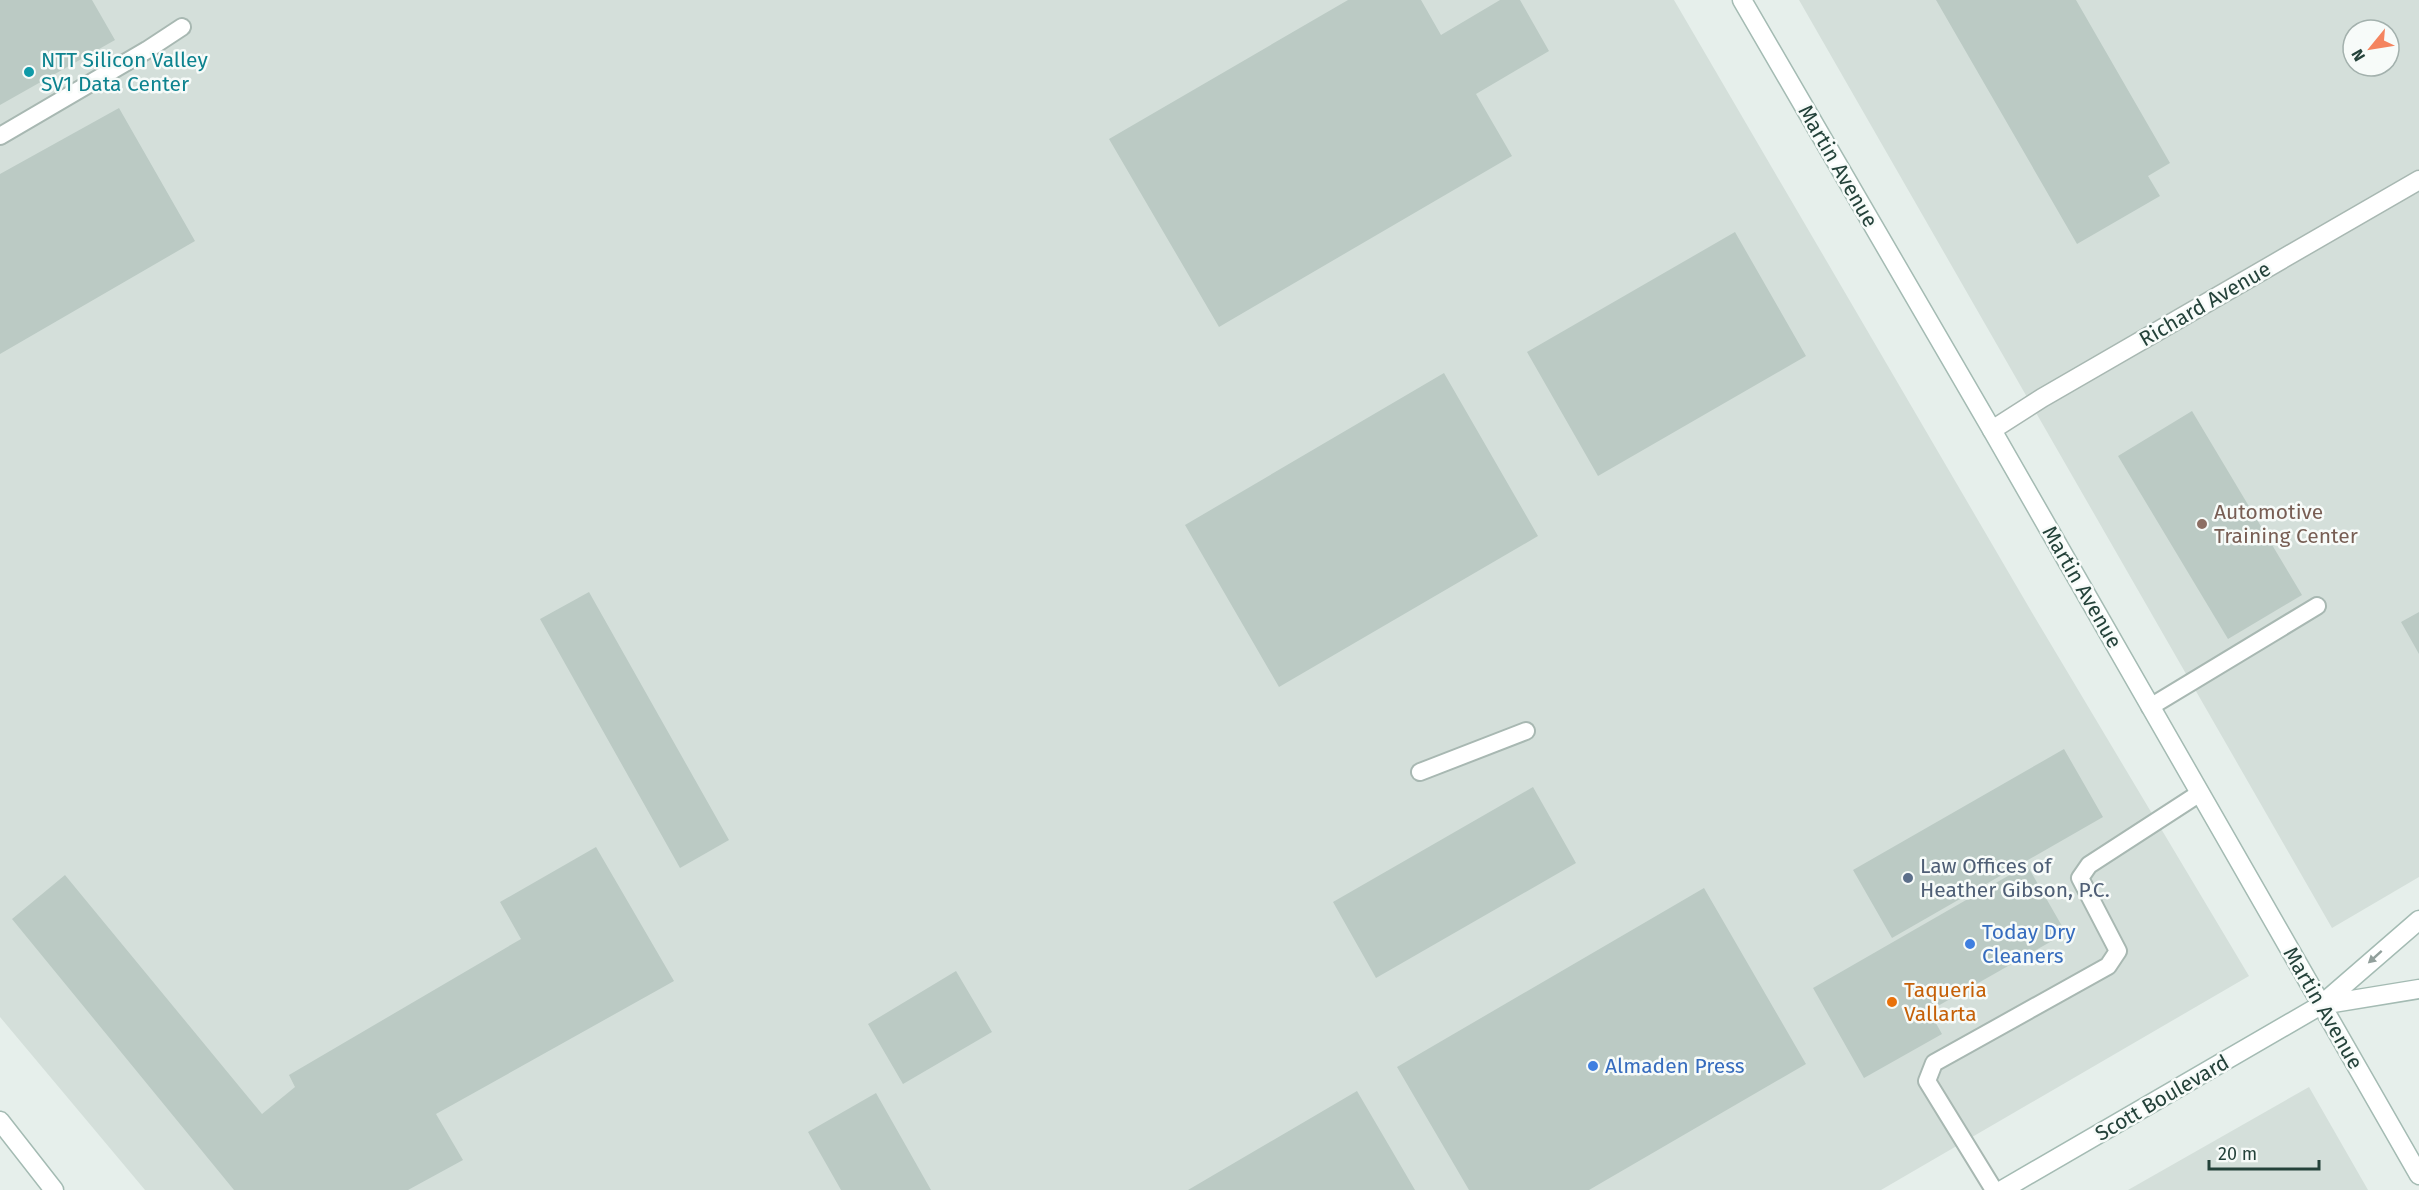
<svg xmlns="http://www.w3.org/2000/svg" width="2419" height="1190" viewBox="0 0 2419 1190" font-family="'Fira Sans',sans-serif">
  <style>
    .built { fill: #d4dfda; fill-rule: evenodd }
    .building { fill: #bbcac4 }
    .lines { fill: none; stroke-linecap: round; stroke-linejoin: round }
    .lane-casing { stroke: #a8b8b2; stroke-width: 20 }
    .street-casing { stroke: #a8b8b2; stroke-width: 21 }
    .secondary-casing { stroke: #a4bbb3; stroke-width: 21 }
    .lane { stroke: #fff; stroke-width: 16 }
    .street { stroke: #fff; stroke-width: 18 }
    .secondary { stroke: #fff; stroke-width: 18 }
    .oneway { fill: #92a09c }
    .culture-dot { fill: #0f9aa8; stroke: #f7fbf9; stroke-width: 2 }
    .education-dot { fill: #8d6e63; stroke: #f7fbf9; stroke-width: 2 }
    .service-dot { fill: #5c6f8a; stroke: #f7fbf9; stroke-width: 2 }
    .shop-dot { fill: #3f7fe0; stroke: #f7fbf9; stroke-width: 2 }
    .food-dot { fill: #e8710a; stroke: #f7fbf9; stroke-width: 2 }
    .labels { text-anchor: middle; stroke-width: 5; stroke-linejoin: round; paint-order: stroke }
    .culture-label { font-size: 21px; fill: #0d838f; stroke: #f7fbf9; text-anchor: start }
    .street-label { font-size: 21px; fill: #24423a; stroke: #f7fbf9 }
    .education-label { font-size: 21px; fill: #785e54; stroke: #f7fbf9; text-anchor: start }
    .service-label { font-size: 21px; fill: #4e5e75; stroke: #f7fbf9; text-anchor: start }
    .shop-label { font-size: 21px; fill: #366cbe; stroke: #f7fbf9; text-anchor: start }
    .food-label { font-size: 21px; fill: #c56008; stroke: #f7fbf9; text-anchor: start }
  </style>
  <rect width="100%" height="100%" fill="#e6efeb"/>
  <path class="built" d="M0 0H1674L2034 616 2249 976 1881 1190H145L0 1017Z
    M1799 0H2419V877L2332 928ZM2353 30H2389V66H2353Z
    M2309 1087 2368 1190H2128Z"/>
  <path class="building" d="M0 0H92L115 40 0 105Z
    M1348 0H1421L1441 35 1500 0H1520L1549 51 1476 94 1512 156 1219 327 1109 139Z
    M1936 0H2076L2170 163 2148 176 2160 196 2077 244Z
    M119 108 195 241 0 354V174Z
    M1735 232 1806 356 1598 476 1527 352Z
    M1444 373 1538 536 1279 687 1185 525Z
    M2192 411 2302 595 2228 639 2118 456Z
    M589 592 729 840 680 868 540 619Z
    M2419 612V654L2401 622Z
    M2064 749 2103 817 1892 938 1853 870Z
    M1533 787 1576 863 1376 978 1333 902Z
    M596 847 674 981 436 1114 463 1160 408 1190H234L12 919 65 875 262 1114 295 1087 289 1075 521 939 500 902Z
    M2027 865 2066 933 1929 1011 1942 1034 1864 1078 1813 988Z
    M1704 888 1806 1064 1589 1190H1469L1397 1067Z
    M956 971 992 1032 903 1084 868 1024Z
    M1357 1091 1415 1190H1188Z
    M876 1093 931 1190H841L808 1132Z"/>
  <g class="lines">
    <defs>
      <path id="lane" d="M0 136 147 50 182 27
        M2150 707 2317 606
        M1420 772 1526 731
        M1994 1190 1927 1081 1934 1063 2108 966 2118 951 2080 878 2089 865 2200 793"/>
      <path id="street" d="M1992 430 2042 398 2419 180"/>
      <path id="secondary" d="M1742 0 1992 430 2419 1175
        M2321 1005 2419 989
        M0 1121 54 1190
        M2002 1190 2321 1005 2419 920"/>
    </defs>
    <use href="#lane" class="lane-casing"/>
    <use href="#street" class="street-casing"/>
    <use href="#secondary" class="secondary-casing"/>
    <use href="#lane" class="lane"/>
    <use href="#street" class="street"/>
    <use href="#secondary" class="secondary"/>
  </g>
  <defs><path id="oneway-solid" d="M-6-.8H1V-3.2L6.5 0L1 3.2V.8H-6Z" transform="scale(1.5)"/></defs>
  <use class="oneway" href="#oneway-solid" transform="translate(2375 957) rotate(138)"/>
  <circle class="culture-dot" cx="29" cy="72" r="6"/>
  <circle class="education-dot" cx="2202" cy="524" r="6"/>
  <circle class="service-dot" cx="1908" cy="878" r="6"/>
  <g class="shop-dot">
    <circle cx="1970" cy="944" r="6"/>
    <circle cx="1593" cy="1066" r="6"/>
  </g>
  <circle class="food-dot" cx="1892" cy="1002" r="6"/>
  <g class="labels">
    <g class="culture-label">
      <text x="41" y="67">NTT Silicon Valley<tspan x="41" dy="24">SV1 Data Center</tspan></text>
    </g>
    <g class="street-label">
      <text transform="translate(1838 166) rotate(60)" y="7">Martin Avenue</text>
      <text transform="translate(2205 304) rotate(-30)" y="7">Richard Avenue</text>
      <text transform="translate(2082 587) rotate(60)" y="7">Martin Avenue</text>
      <text transform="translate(2323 1008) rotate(60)" y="7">Martin Avenue</text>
      <text transform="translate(2162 1098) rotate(-30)" y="7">Scott Boulevard</text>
    </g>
    <g class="education-label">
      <text x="2214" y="519">Automotive<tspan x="2214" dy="24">Training Center</tspan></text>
    </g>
    <g class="service-label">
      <text x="1920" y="873">Law Offices of<tspan x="1920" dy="24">Heather Gibson, P.C.</tspan></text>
    </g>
    <g class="shop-label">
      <text x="1982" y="939">Today Dry<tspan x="1982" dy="24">Cleaners</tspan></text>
      <text x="1605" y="1073">Almaden Press</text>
    </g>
    <g class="food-label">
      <text x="1904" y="997">Taqueria<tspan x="1904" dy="24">Vallarta</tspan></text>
    </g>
  </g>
  <g transform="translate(2371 48) rotate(240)"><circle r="28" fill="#f7fbf9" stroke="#a3b1ad" stroke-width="1.5"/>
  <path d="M0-4.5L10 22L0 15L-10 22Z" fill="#f4845f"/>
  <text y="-9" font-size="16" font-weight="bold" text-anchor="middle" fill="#24423a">N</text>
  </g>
  <path d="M2209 1160v9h110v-9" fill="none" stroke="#24423a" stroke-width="3"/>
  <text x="2218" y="1160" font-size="18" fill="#24423a" stroke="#f7fbf9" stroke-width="4.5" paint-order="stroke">20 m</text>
</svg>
